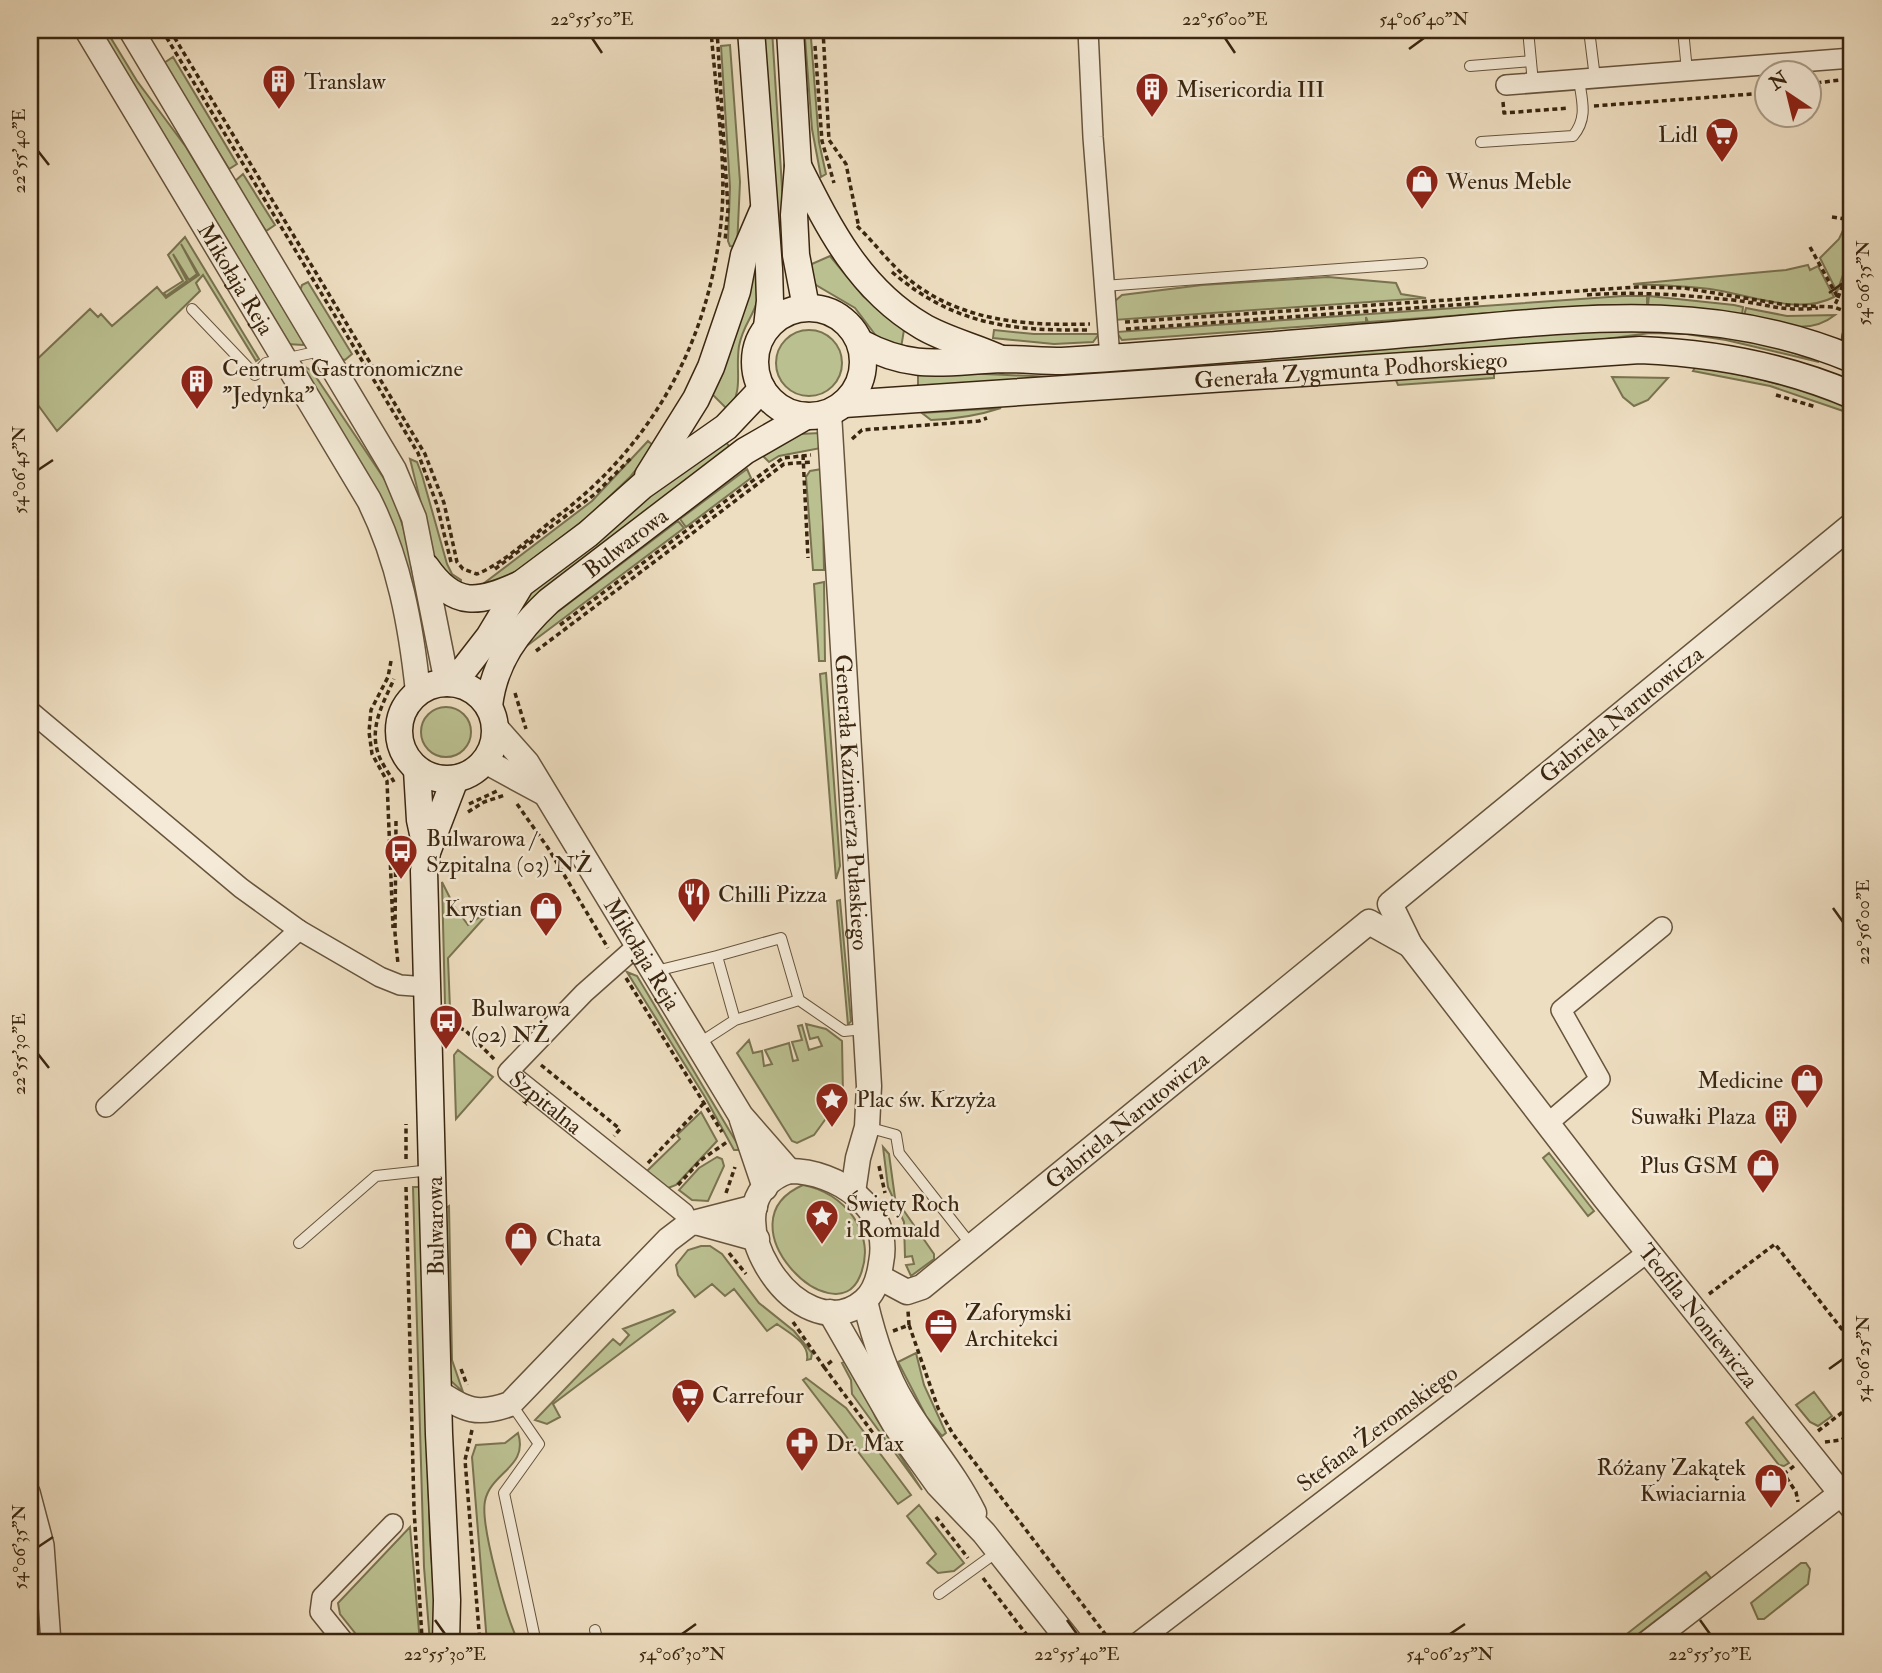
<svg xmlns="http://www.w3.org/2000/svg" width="1882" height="1673" viewBox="0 0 1882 1673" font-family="'IM FELL Double Pica',serif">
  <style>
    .green { fill: #bbc091; stroke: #7a7350; stroke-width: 2 }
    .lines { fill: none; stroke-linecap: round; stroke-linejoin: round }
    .service-casing { stroke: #67543c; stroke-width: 12 }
    .minor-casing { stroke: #67543c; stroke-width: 22 }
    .tertiary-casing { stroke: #67543c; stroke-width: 27 }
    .secondary-casing { stroke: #3a2610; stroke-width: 29 }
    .path { stroke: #3a2610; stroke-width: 3.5; stroke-dasharray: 5 3.5; stroke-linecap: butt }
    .service { stroke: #f4ead7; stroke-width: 10 }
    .minor { stroke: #f4ead7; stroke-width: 19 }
    .tertiary { stroke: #f4ead7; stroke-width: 24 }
    .secondary { stroke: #f4ead7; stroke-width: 26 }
    .ticks { fill: none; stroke: #3a2610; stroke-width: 2.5 }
    .labels { text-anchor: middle; stroke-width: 5; stroke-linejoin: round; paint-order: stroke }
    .poi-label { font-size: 23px; fill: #3a2610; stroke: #f4ead7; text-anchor: start }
    .street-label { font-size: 23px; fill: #3a2610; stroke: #f4ead7 }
    .neatline { fill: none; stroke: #3a2610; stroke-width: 2.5 }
    .ticks-label { font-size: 18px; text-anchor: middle; fill: #3a2610 }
  </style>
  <rect width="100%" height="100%" fill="#eedec1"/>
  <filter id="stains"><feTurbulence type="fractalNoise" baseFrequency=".00286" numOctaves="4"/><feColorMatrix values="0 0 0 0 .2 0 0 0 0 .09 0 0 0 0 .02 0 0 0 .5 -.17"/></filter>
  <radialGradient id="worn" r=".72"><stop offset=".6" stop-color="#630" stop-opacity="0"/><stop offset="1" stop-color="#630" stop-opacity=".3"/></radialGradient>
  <path class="green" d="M97 30H106L137 81 186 147 304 342 303 345 287 344Z
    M761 30H772L786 250H776Z
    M805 38H811L819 142 826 174 821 177 812 129Z
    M730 45 740 182 737 247 730 246 728 241 730 187 721 46Z
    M173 57 237 164 229 169 164 63Z
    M243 174 275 225 266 231 234 182Z
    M1846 224H1852V249L1837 292 1820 258 1839 239Z
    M185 237 259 359 256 361 203 275 196 283 200 291 57 431 30 394V366L90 309 98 317 101 314 112 326 157 287 166 298 199 275 181 244 197 274 189 280 173 254 187 281 166 296 164 293 183 281 168 255Z
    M830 256 863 296 904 330 900 354 877 337 855 308 816 285 805 267Z
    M1808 265 1810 270 1818 266 1834 297C1798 316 1747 294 1710 289 1684 286 1659 285 1633 284L1786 270Z
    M749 269 757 272C764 312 745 315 739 346 735 372 744 387 729 411L708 390Z
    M1328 277 1396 283 1401 294 1426 298 1114 320 1115 301 1122 295 1202 285Z
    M308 282 352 354 345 360 341 359 300 291 302 285Z
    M1623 296H1647V305H1602L1368 322 1366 317V322L1122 340 1116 332Z
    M1649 296 1734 305 1743 307 1742 315 1648 305Z
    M1746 308 1787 316 1835 315C1808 337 1775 323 1744 316Z
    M776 363a33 33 0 1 1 66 0a33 33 0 1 1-66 0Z
    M994 330 1034 334H1099L1093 342 1054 344 993 338Z
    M1689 330 1770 344 1819 362 1726 340 1686 334 1650 333 1591 341 918 391V371L1053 377 1531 332Z
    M302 365 312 371 391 489 404 530 426 624 418 626Z
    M1696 366C1750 375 1802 388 1852 410V414L1770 386 1693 371Z
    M1494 371V378L1398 385 1395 378Z
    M1612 377 1668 378 1648 400 1634 406 1623 397Z
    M1001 408C977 416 956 419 931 420L922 413Z
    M820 433 821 448 779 456 769 462 763 456 800 434Z
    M723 438 734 453 521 618 507 619 528 594Z
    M648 441 655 447 630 477 589 516 499 585 479 587 592 501Z
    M410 459 417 462 422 475 447 564 452 574 461 580 459 590 436 565Z
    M747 469 751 478 686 527 680 519Z
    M822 469 824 570H813L806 477 810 471Z
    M678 521 684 528 520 651 534 632 552 616Z
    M824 582 825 661H819L814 584Z
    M826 673 840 866 836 879 820 674Z
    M421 732a25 25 0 1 1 50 0a25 25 0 1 1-50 0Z
    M442 882 454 906 468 925 493 908 448 958 450 1009 445 1004Z
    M840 900 851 1021 848 1025 837 901Z
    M627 972 637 976 741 1150H734L705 1097Z
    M806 1024 826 1029 842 1041 843 1095 814 1135 797 1143 792 1141 737 1053 749 1040 753 1053 762 1051 764 1066 772 1064 765 1050 789 1043 793 1061 798 1060 792 1042 802 1040 798 1026 802 1025 809 1050 822 1046 818 1037 810 1039Z
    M458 1050 493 1077 456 1119 454 1055Z
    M701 1112 717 1141 676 1185 668 1188 646 1172 680 1139 677 1135Z
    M883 1147 889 1154 895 1198 934 1254V1259L911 1276 906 1265 914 1264 912 1256 905 1257 904 1222 888 1187Z
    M1549 1153 1594 1211 1588 1216 1543 1158Z
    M717 1157 722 1159 724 1166 708 1201 692 1200 679 1190 699 1168Z
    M803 1185C844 1192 878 1234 860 1276 835 1338 718 1222 803 1185Z
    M413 1187H421L430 1540 438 1643H430L424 1567Z
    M449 1206 452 1360 463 1392 451 1381 449 1371 443 1210Z
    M701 1246H710L722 1254 759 1303 794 1331 812 1353 811 1359 807 1360C810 1343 789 1333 777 1324L767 1331 734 1289 725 1296 712 1284 695 1297 678 1275 676 1265 688 1250Z
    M673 1310 675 1312 553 1404 560 1417 547 1424 535 1420 613 1339 620 1345 629 1335 623 1329Z
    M916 1353 924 1385 946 1433 942 1436 926 1416 898 1362Z
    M849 1360 876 1418 922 1490 852 1394 851 1380 842 1363Z
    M806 1378 846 1408 911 1495 898 1504 803 1380Z
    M1814 1392 1832 1416 1818 1426 1810 1422 1796 1405Z
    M1753 1417 1789 1463 1784 1466 1779 1465 1746 1423Z
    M518 1433C529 1467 491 1472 485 1501 480 1525 507 1620 519 1643H487L472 1457 476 1445 505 1443Z
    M919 1505 964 1563 954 1571 938 1573 927 1563 936 1554 907 1516Z
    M410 1527 420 1643H363L340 1614 338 1603Z
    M1801 1563H1806L1810 1569 1808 1584 1764 1619H1758L1751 1603Z
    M1706 1572 1711 1578 1633 1638 1628 1633Z"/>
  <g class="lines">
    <defs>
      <path id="service" d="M1528 30 1533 83
        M1589 30 1595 78
        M1683 30 1687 71
        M1470 66 1531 61
        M1481 142 1573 136C1588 118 1582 101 1579 80
        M1103 286 1422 263
        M192 309 255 375 266 363 320 351
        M717 956 781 938 799 1000 844 1031 864 1029
        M656 971 717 956 735 1020
        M698 1044 735 1020 799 1000
        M867 1127 896 1135 899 1153 972 1246
        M299 1243 376 1176 431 1170
        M512 1405 539 1444 504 1493 536 1643
        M939 1594 997 1552
        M595 1630 598 1643"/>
      <g id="minor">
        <path d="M1088 30 1093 137 1110 358"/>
        <path d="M1506 85 1852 58"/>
        <path d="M1850 358 1852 337"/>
        <path d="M30 711 241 888 299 930 380 977 400 985 428 987"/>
        <path id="s1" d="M637 946 584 993 508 1072 684 1213 689 1224"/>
        <path d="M106 1107 299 930"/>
        <path d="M1547 1124 1600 1079 1561 1010 1662 927"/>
        <path d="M30 1492 44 1545 51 1643"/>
        <path d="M345 1643 320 1612 322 1597 393 1524"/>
        <path d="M1137 1643 1648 1252"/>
      </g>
      <g id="tertiary">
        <path id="s2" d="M87 30 369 500C399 560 411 625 418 692"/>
        <path d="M131 30 394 470 414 518 447 683"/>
        <path id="s3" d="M829 413 869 1086 867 1127 858 1158 853 1192"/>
        <path id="s4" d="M1852 525 1390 904 1410 945 1604 1197 1852 1507"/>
        <path id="s5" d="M496 728 527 763 741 1116 789 1171"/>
        <path d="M485 761 542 792"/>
        <path d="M742 1120 765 1188"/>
        <path d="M789 1171C838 1171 892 1208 881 1263 879 1277 875 1292 864 1301 799 1357 699 1201 789 1171Z"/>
        <path d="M699 1223 757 1239"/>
        <path id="s6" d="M879 1277 907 1292 922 1287 1369 922 1410 945"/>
        <path d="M865 1301C873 1335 884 1372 903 1403 925 1441 954 1472 974 1513"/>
        <path d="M830 1312 895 1425 938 1485 984 1533 1071 1643"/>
        <path d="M438 1392C465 1410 477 1416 510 1404L668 1240 689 1224 755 1207"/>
        <path d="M1648 1643 1852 1485"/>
      </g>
      <g id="secondary">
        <path d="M751 30 769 269 770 301 767 327"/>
        <path d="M790 30 798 166 794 215 796 255 806 307"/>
        <path d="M798 166C829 228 859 289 922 326 945 340 976 347 1001 359"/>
        <circle cx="809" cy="362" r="54"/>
        <path d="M861 343C915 372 946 361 1003 359 1022 359 1042 361 1062 361 1180 354 1299 343 1417 333 1569 320 1706 298 1852 359"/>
        <path id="s7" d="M844 404 1640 350C1713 353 1784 366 1852 395"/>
        <path d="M648 476 696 399 711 367 737 291 744 255 762 213"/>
        <path d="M426 567C455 609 479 603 521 584"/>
        <circle cx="447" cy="731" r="48"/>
        <path d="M447 683 465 668 489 637 521 584 588 534 642 486 726 427 762 389"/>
        <path id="s8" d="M489 706C494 662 517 631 549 601L745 451 806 416"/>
        <path d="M417 770 420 820 427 852"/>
        <path d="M446 1643 447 1600 439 1434 424 871 427 852 455 779"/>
      </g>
    </defs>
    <use href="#service" class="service-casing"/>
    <use href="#minor" class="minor-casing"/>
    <use href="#tertiary" class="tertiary-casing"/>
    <use href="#secondary" class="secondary-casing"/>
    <path class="path" d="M162 30 418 453 437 505 451 562
      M170 30 425 454 444 503 457 562 463 569 477 574C506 562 534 534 559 515 657 441 713 332 722 211 726 157 715 85 711 30
      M717 30 728 209 725 241
      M823 30 829 140 846 164 859 228
      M815 46 822 141 834 183
      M1808 84 1840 80
      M1503 102 1504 113 1569 108
      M1594 106 1766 93
      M1832 217 1852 220
      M857 226C874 242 888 262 906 277 958 321 1024 326 1090 324
      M1810 247 1838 298 1834 307
      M892 272C954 325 1011 331 1090 330
      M1587 295C1636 291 1683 295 1733 300 1767 304 1783 312 1818 308
      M1838 298 1852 258
      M1125 322 1637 287 1684 288 1787 305 1834 307 1852 314
      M1126 329 1481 303
      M1776 395 1816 407
      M852 439 862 430 979 421 987 418
      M803 455 808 558
      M495 569 595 494 632 457
      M560 625 783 458 811 455
      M536 651 784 464 812 462
      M391 661 388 677 371 710 369 732 372 754 387 781 393 928
      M515 693 526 729
      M394 782C389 773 381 763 378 753 369 726 384 702 394 679
      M469 804 497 791
      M517 804 548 848 608 948
      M468 812 484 802 505 795
      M396 821 395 933 398 964
      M626 978 722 1132
      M451 1025 465 1030 494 1059
      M541 1065 620 1129 614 1136
      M406 1159V1124
      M648 1163 704 1103
      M879 1166 885 1193
      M678 1185 701 1160 727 1142
      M406 1187 414 1509 422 1638
      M726 1193 735 1167
      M729 1253 746 1274
      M1709 1294 1775 1244 1852 1342
      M793 1322 824 1367 833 1360
      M909 1325 938 1408 953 1434 1112 1643
      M893 1331 909 1325 908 1311
      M824 1367 873 1433
      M461 1369 467 1385
      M472 1430 465 1460 480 1643
      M1818 1431 1852 1405
      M1825 1442 1841 1440 1852 1434
      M1794 1466 1784 1474 1796 1492 1798 1502
      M936 1517 968 1558
      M1844 1550 1852 1560
      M983 1578 1033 1643"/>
    <use href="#service" class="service"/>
    <use href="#minor" class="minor"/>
    <use href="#tertiary" class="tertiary"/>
    <use href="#secondary" class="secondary"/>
  </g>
  <path class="ticks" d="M592 38 602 53M1225 38 1235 53M1409 49 1424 38M38 151 49 165M1829 293 1843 283M38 470 53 460M1833 908 1843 922M38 1054 49 1068M1829 1369 1843 1359M38 1547 53 1537M435 1620 445 1634M1067 1620 1077 1634M1700 1620 1710 1634M682 1634 696 1624M1450 1634 1465 1624"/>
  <defs>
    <symbol id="building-pin" viewBox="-11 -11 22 30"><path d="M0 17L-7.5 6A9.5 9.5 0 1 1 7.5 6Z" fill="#8f2418" stroke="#f4ead7"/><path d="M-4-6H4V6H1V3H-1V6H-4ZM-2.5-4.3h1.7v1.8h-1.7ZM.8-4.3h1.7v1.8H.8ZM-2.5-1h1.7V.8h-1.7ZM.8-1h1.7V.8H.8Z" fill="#fff"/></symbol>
    <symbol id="supermarket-pin" viewBox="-11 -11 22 30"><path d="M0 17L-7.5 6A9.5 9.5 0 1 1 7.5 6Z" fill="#8f2418" stroke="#f4ead7"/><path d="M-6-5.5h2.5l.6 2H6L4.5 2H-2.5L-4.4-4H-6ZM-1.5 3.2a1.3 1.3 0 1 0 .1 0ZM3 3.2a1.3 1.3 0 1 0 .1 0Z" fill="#fff"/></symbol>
    <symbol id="shop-pin" viewBox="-11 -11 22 30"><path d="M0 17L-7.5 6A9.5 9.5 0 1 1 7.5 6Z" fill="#8f2418" stroke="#f4ead7"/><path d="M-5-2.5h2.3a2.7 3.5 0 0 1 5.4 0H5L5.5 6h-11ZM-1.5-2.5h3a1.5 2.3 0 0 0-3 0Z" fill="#fff"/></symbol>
    <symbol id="bus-pin" viewBox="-11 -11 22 30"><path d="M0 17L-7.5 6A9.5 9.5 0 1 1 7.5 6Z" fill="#8f2418" stroke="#f4ead7"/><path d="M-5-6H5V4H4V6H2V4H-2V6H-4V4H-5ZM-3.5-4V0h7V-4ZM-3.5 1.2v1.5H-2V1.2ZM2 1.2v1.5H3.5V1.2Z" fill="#fff"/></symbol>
    <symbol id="restaurant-pin" viewBox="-11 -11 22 30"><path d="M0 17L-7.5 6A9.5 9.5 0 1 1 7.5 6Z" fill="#8f2418" stroke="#f4ead7"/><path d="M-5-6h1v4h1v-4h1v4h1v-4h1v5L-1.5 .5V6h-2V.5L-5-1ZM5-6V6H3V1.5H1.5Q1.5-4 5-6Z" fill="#fff"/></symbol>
    <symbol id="sight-pin" viewBox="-11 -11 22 30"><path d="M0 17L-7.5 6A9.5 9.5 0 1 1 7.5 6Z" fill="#8f2418" stroke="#f4ead7"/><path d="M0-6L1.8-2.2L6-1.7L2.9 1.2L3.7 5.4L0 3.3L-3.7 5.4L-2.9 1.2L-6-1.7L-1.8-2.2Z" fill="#fff"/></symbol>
    <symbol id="office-pin" viewBox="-11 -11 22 30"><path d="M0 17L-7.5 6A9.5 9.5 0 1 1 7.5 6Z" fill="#8f2418" stroke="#f4ead7"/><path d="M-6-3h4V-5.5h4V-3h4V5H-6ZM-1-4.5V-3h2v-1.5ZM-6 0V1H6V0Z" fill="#fff"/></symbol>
    <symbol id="pharmacy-pin" viewBox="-11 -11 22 30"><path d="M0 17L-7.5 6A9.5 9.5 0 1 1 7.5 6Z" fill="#8f2418" stroke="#f4ead7"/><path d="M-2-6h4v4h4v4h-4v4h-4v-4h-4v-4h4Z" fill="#fff"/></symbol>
  </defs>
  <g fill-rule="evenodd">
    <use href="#building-pin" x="260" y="62" width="38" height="52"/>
    <use href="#building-pin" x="1133" y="70" width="38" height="52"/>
    <use href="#supermarket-pin" x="1703" y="115" width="38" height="52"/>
    <use href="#shop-pin" x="1403" y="162" width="38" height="52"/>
    <use href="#building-pin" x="178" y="362" width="38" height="52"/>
    <use href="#bus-pin" x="382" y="832" width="38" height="52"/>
    <use href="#restaurant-pin" x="675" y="875" width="38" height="52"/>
    <use href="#shop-pin" x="527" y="889" width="38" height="52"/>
    <use href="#bus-pin" x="427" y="1002" width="38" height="52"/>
    <use href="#shop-pin" x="1788" y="1061" width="38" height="52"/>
    <use href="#sight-pin" x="813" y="1080" width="38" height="52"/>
    <use href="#building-pin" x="1762" y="1097" width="38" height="52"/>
    <use href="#shop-pin" x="1744" y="1146" width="38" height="52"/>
    <use href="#sight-pin" x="803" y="1197" width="38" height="52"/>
    <use href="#shop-pin" x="502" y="1219" width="38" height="52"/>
    <use href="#office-pin" x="922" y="1306" width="38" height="52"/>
    <use href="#supermarket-pin" x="669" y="1376" width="38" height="52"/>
    <use href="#pharmacy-pin" x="783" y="1424" width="38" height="52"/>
    <use href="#shop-pin" x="1752" y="1461" width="38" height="52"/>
  </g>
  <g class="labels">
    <g class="poi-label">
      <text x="304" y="89">Translaw</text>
      <text x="1176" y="97">Misericordia III</text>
      <text x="1698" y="142" text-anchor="end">Lidl</text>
      <text x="1446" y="189">Wenus Meble</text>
      <text x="222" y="376">Centrum Gastronomiczne<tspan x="222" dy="26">"Jedynka"</tspan></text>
      <text x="426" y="846">Bulwarowa /<tspan x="426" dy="26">Szpitalna (03) NŻ</tspan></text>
      <text x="718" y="902">Chilli Pizza</text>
      <text x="522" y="916" text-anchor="end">Krystian</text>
      <text x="471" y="1016">Bulwarowa<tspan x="471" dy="26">(02) NŻ</tspan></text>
      <text x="1783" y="1088" text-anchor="end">Medicine</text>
      <text x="856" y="1107">Plac św. Krzyża</text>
      <text x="1756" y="1124" text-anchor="end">Suwałki Plaza</text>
      <text x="1738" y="1173" text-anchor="end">Plus GSM</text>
      <text x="846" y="1211">Święty Roch<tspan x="846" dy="26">i Romuald</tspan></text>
      <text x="546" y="1246">Chata</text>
      <text x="965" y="1320">Zaforymski<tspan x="965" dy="26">Architekci</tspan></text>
      <text x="712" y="1403">Carrefour</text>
      <text x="826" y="1451">Dr. Max</text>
      <text x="1746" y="1475" text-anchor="end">Różany Zakątek<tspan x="1746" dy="26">Kwiaciarnia</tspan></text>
    </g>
    <g class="street-label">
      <text dy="8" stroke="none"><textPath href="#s2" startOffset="290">Mikołaja Reja</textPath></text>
      <text dy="8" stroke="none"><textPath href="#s7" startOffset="508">Generała Zygmunta Podhorskiego</textPath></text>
      <text dy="8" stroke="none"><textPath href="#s8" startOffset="220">Bulwarowa</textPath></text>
      <text transform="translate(1621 714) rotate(-39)" y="8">Gabriela Narutowicza</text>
      <text dy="8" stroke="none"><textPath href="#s3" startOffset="390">Generała Kazimierza Pułaskiego</textPath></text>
      <text dy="8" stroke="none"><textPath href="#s5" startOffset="270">Mikołaja Reja</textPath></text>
      <text dy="8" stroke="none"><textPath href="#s1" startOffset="229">Szpitalna</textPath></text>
      <text dy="8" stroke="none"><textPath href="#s6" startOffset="312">Gabriela Narutowicza</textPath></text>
      <text transform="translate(435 1226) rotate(-91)" y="8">Bulwarowa</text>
      <text dy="8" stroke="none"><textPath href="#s4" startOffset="1113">Teofila Noniewicza</textPath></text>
      <text transform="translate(1377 1428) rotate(-37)" y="8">Stefana Żeromskiego</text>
    </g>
  </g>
  <rect width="1882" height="1673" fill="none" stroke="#eedec1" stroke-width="77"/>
  <g transform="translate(1788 94) rotate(325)"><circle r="33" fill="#f4ead7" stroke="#aa9c87" stroke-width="2"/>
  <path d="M0-5L12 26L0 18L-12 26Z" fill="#8f2418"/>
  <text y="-10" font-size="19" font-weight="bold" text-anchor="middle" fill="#3a2610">N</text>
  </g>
  <rect x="38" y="38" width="1805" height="1596" class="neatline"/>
  <g class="ticks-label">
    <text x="592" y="25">22°55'50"E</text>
    <text x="1225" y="25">22°56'00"E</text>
    <text x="1424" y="25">54°06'40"N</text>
    <text transform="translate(19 151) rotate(-90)" y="6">22°55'40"E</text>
    <text transform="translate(1863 283) rotate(-90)" y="6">54°06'35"N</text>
    <text transform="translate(19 470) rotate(-90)" y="6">54°06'45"N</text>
    <text transform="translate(1863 922) rotate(-90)" y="6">22°56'00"E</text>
    <text transform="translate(19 1054) rotate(-90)" y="6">22°55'30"E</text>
    <text transform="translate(1863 1359) rotate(-90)" y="6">54°06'25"N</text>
    <text transform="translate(19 1547) rotate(-90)" y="6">54°06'35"N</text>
    <text x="445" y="1660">22°55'30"E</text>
    <text x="682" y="1660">54°06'30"N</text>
    <text x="1077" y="1660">22°55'40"E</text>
    <text x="1450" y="1660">54°06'25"N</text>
    <text x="1710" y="1660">22°55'50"E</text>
  </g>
  <rect width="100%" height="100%" filter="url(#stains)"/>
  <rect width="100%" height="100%" fill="url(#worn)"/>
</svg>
